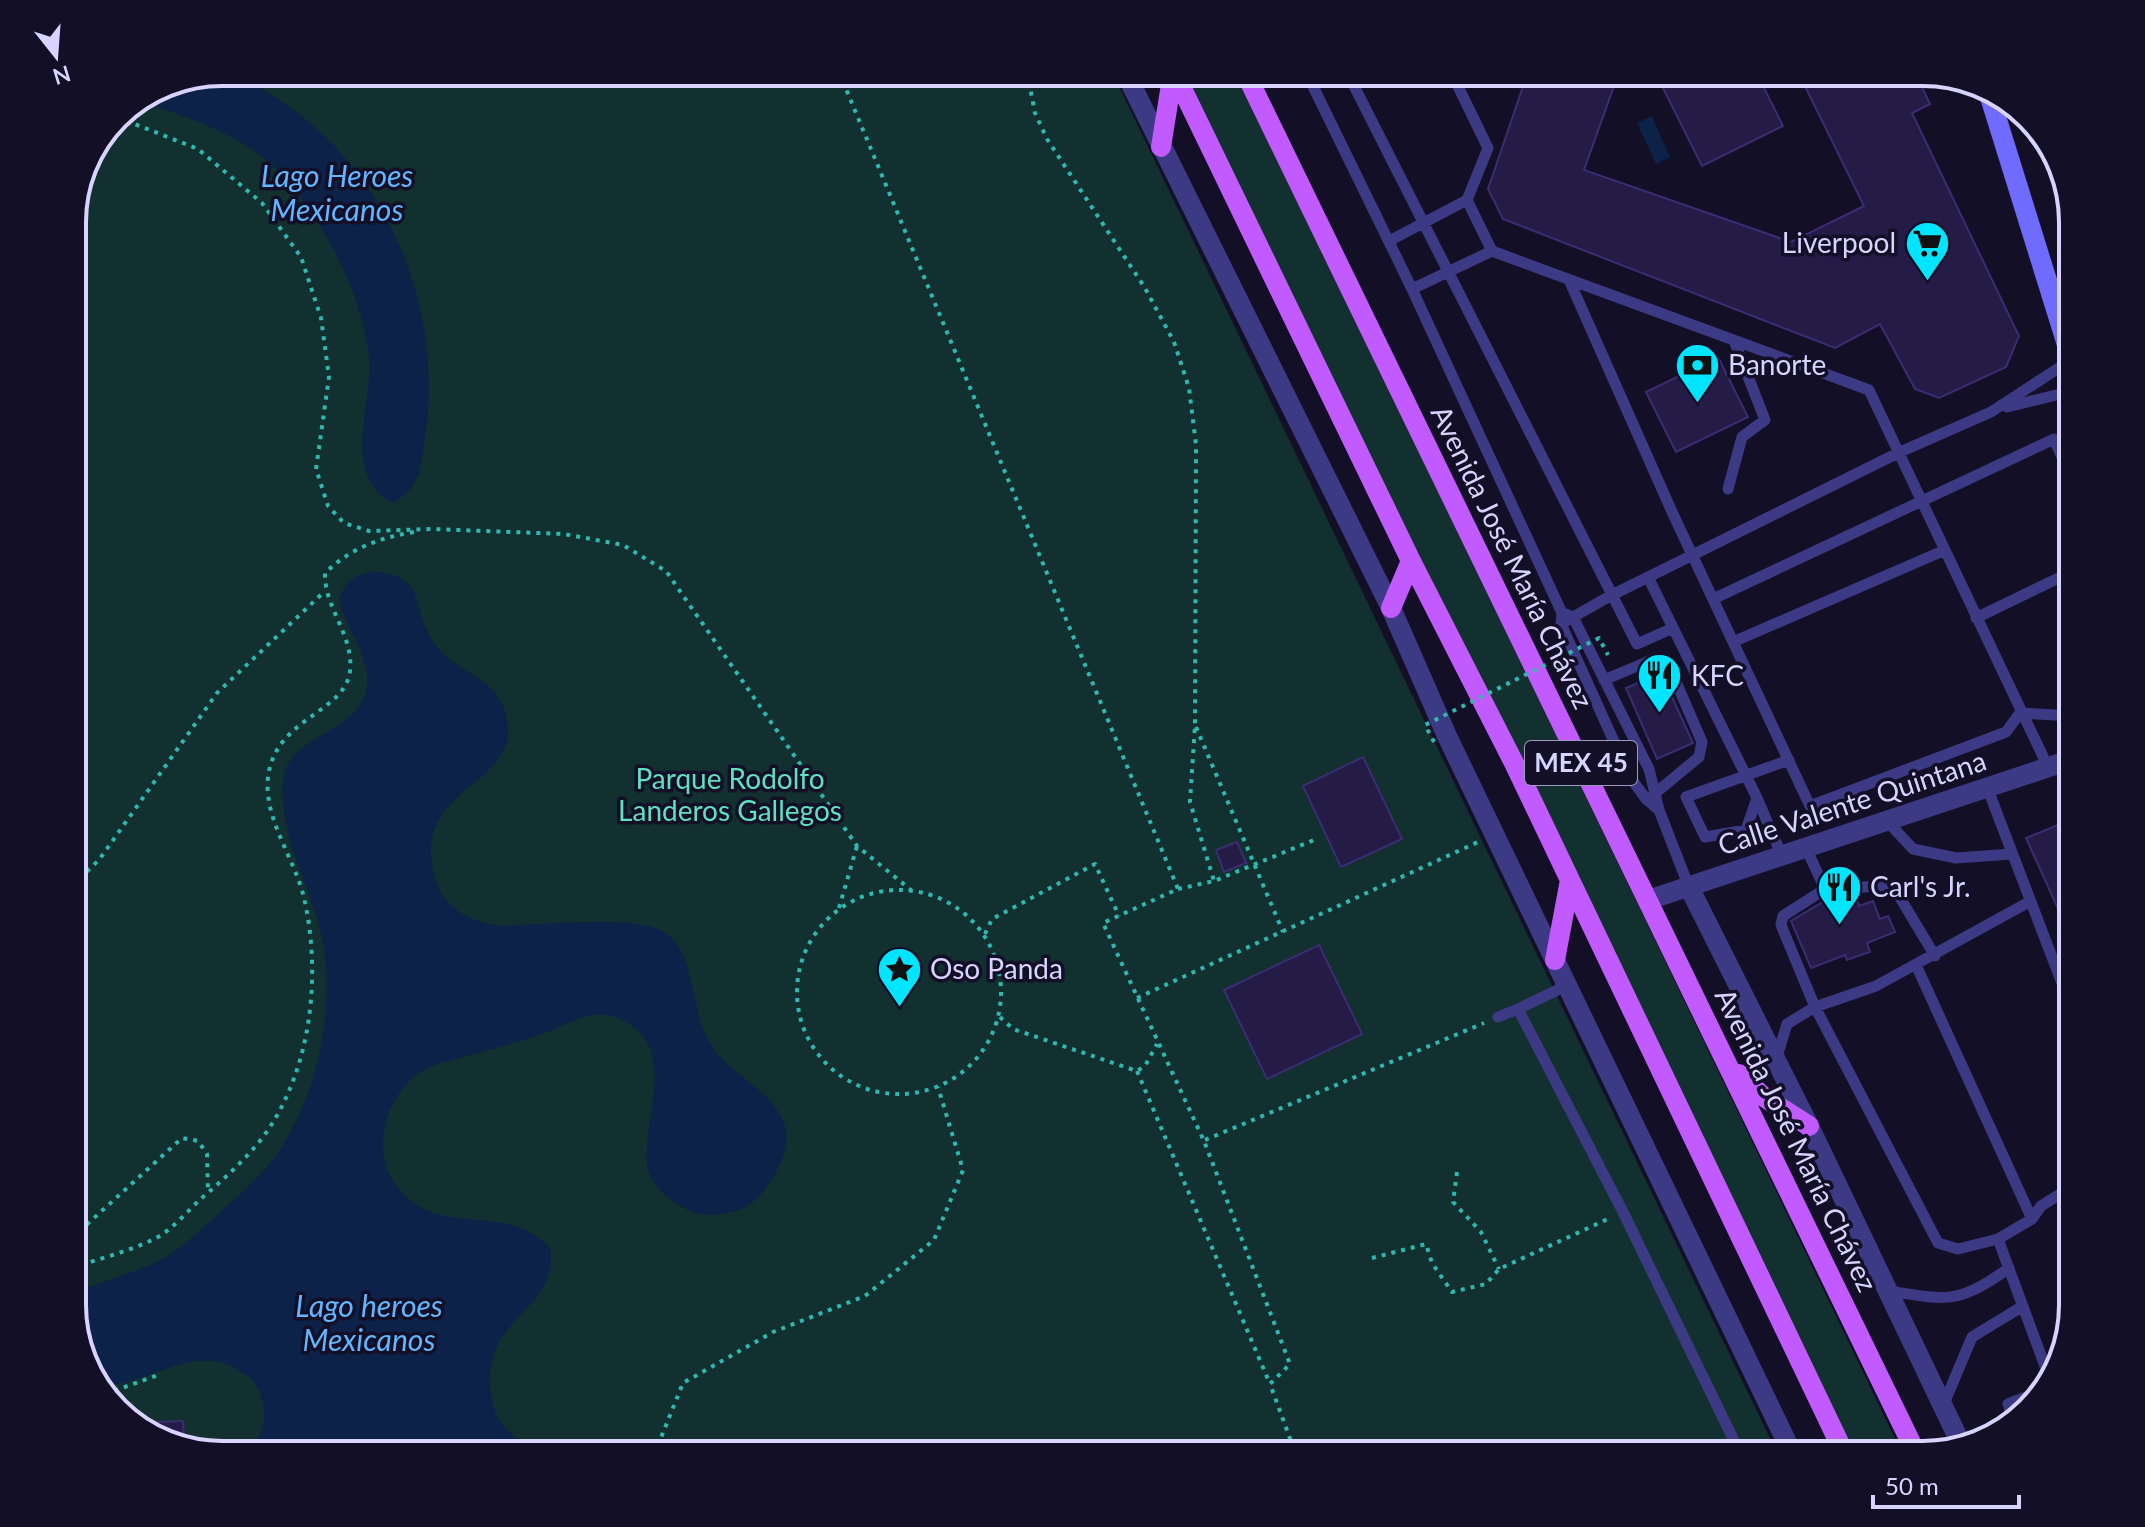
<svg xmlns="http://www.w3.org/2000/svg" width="2145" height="1527" viewBox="0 0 2145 1527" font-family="Lato,sans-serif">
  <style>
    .green { fill: #12302f }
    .water { fill: #0c2248 }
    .building { fill: #241b47; stroke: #3b2d73; stroke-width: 2 }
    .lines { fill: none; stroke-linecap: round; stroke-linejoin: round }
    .path { stroke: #2fb8b0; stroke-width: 4; stroke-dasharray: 4 6; stroke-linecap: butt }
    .service { stroke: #3d3a85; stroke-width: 11 }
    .minor { stroke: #3d3a85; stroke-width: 20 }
    .tertiary { stroke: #3d3a85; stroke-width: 20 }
    .secondary { stroke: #6f6bff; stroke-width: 20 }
    .primary { stroke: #c25bff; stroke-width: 20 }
    .path-bridge { stroke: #2fb8b0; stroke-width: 4; stroke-dasharray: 4 6; stroke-linecap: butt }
    .labels { text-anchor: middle; stroke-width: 7; stroke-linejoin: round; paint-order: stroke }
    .shield { fill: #130f26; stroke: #9e99be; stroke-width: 2 }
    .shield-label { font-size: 26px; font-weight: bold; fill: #d9d4ff }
    .poi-label { font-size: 28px; fill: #d9d4ff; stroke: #130f26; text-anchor: start }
    .street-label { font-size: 28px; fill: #d9d4ff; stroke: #130f26 }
    .park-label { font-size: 28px; fill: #5fe0c0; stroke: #130f26 }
    .water-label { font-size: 30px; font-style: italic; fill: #62b6ff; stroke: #130f26 }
    .rim { fill: none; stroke: #d9d4ff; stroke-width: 4 }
  </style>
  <rect width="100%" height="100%" fill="#130f26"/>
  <path class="green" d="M222 72H1112L1778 1455H221L131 1424 92 1380 72 1315V211L87 156 123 109Z
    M1181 72H1237L1903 1455H1850Z"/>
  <path class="water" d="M221 72C240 72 255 85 270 94 383 162 443 301 426 430 421 463 424 485 393 503 340 477 373 403 369 358 363 293 319 210 272 165 238 133 186 117 142 102Z
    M1652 116 1670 157 1656 164 1637 123Z
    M374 571C430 579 409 605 434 643 458 678 508 676 508 732 509 786 403 794 438 885 447 910 469 920 494 925 536 927 630 913 662 931 697 951 690 1009 709 1042 732 1083 811 1102 779 1166 772 1181 762 1197 747 1206 732 1215 706 1218 690 1211 672 1202 650 1187 647 1165 642 1122 677 1053 629 1024 605 1009 586 1014 562 1026 530 1040 496 1048 462 1057 451 1061 436 1063 425 1069 395 1086 379 1124 384 1158 389 1184 411 1206 434 1213 478 1226 513 1212 550 1247 561 1310 486 1313 490 1386 492 1424 512 1437 542 1455H247C263 1434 269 1419 260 1393 257 1383 248 1376 239 1371 197 1340 144 1388 98 1386L92 1380 72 1315V1294C104 1280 138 1273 168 1256 186 1244 203 1228 219 1213 237 1197 256 1181 271 1162 313 1108 333 1023 325 955 317 891 279 849 283 781 286 732 371 732 367 678 365 650 345 626 339 599 346 580 355 575 374 571Z"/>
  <path class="building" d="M1528 72H1619L1584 170 1791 242 1864 206 1798 72H1915L1930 104 1912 113 2019 336 2006 367 1939 398 1915 389 1880 324 1835 348 1503 219 1488 189Z
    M1691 72H1756L1783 126 1702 166 1662 86Z
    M1718 357 1748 417 1676 452 1646 392Z
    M1661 673 1693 743 1657 759 1626 688Z
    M1363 757 1402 839 1341 867 1303 786Z
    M2073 819V942L2026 838Z
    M1237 842 1246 863 1224 872 1216 850Z
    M1856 896 1859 906 1873 901 1880 919 1888 916 1895 932 1867 943 1870 952 1847 960 1845 955 1811 968 1791 921 1831 897Z
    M1319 945 1362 1034 1267 1079 1224 990Z
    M183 1421 184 1442 131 1424V1423Z"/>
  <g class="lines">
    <path class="path" d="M839 72 1178 889 1103 923 1204 1141 1290 1364 1270 1384 1296 1455
      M1027 72 1035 113 1047 139 1145 288 1174 342 1189 388 1196 445 1195 725 1190 802 1214 881
      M117 117 198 149 262 203 301 257 321 318 329 377 316 469 328 506 344 523 369 531 432 529 564 534 623 545 666 571 857 846 911 890
      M1196 727 1283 932
      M72 885 99 860 217 693 325 591
      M1178 889 1214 881 1314 840
      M797 992a102 102 0 1 1 204 0a102 102 0 1 1-204 0Z
      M839 908 857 846
      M985 934 992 919 1095 864 1119 916
      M1137 998 1478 842
      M1000 1017 1013 1029 1137 1071 1145 1066 1157 1044
      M1137 1071 1270 1384
      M1205 1140 1484 1023
      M1457 1172 1453 1202 1481 1232 1499 1269
      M72 1238 182 1138 198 1141 207 1154 208 1192
      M1372 1258 1426 1244 1432 1263 1452 1292 1486 1284 1499 1269 1610 1218
      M72 1268C98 1259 127 1252 152 1240 171 1232 188 1210 203 1197 225 1178 245 1160 263 1137 311 1072 322 976 304 898 295 858 260 815 269 771 280 717 345 712 350 671 354 635 324 608 325 573 351 548 379 538 414 532
      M105 1394 161 1374
      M654 1455 683 1383 773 1332 865 1296 934 1240 963 1170 938 1087"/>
    <path class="service" d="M1306 72 1412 289 1562 613 1561 624 1630 777 1646 799 1659 810
      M1347 72 1637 644 1673 628
      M1467 200 1492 251 1869 390 2048 767
      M1389 241 1467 200 1488 148 1451 72
      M1570 282 1673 514 1810 806 2006 732 2020 713 2073 716
      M1412 289 1492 251
      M2007 407 2073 391
      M1728 489 1742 437 1765 420 1735 343
      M1648 577 1757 798 1782 856
      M1713 599 2054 439 2073 482
      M1566 614 1573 617 1649 769 1659 810 1689 887
      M1976 618 2073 571
      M1561 624 1610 596 1900 452 1991 412 2071 360
      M1733 642 1945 550
      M1604 680 1654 659 1670 668 1702 742 1699 757 1653 795
      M1987 787 2073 1012
      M1757 798 1746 830 1705 837 1686 797 1789 760
      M1887 821 1913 849 1956 858 2012 854
      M1825 889 1882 886 1896 891 1935 956
      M1916 965 2032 1219
      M1568 985 1518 1009 1623 1212 1741 1455
      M1498 1017 1518 1009
      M1776 1060 1787 1024 1815 1007 1781 925 1783 916 1825 889 1806 848
      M1998 1239 1958 1249 1938 1243 1815 1007 1876 986 2029 902
      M1888 1291C1948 1300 1957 1305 2009 1268
      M2049 1377 1998 1239 2032 1219 2041 1206 2073 1186
      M1943 1406 1972 1337 2023 1306
      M2014 1419 2008 1404 2044 1390"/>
    <path class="minor" d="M1689 887 1809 1126 1962 1446
      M1648 900 2073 759"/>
    <path class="tertiary" d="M1125 72 1391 608 1447 736 1793 1455"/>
    <path class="secondary" d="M1989 94 2073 364"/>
    <path class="primary" d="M1174 72 1411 561 1514 763 1845 1455
      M1245 72 1917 1455
      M1161 147 1173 72
      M1391 608 1411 561
      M1555 960 1570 880
      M1739 1074 1764 1097 1809 1126"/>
    <path class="path-bridge" d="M1434 742 1425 725 1599 638 1608 655"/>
  </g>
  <defs>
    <symbol id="supermarket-pin" viewBox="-11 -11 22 30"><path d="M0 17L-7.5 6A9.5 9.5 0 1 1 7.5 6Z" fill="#00e5ff" stroke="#130f26"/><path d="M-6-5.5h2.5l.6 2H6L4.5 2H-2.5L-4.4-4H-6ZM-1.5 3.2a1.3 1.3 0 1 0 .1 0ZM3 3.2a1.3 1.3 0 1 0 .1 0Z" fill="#111"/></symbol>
    <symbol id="bank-pin" viewBox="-11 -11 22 30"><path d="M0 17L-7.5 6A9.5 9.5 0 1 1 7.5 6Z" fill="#00e5ff" stroke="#130f26"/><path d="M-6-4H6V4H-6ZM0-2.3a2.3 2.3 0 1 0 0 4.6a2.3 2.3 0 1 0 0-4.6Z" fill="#111"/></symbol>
    <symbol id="restaurant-pin" viewBox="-11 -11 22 30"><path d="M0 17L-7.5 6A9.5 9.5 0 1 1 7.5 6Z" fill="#00e5ff" stroke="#130f26"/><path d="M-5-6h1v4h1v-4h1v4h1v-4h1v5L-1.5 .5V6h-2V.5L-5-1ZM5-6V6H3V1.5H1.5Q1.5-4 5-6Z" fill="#111"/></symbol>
    <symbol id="sight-pin" viewBox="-11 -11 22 30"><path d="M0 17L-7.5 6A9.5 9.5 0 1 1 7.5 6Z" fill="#00e5ff" stroke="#130f26"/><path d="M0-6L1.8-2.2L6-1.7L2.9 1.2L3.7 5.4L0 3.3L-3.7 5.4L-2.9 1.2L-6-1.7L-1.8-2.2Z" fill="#111"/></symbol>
  </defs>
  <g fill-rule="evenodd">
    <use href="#supermarket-pin" x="1902" y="218" width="51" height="69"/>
    <use href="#bank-pin" x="1672" y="340" width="51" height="69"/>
    <use href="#restaurant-pin" x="1634" y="650" width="51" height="69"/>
    <use href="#restaurant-pin" x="1814" y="862" width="51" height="69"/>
    <use href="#sight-pin" x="874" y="944" width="51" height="69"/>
  </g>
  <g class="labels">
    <rect class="shield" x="1525" y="741" width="112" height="44" rx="6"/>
    <g class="shield-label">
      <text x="1581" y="772">MEX 45</text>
    </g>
    <g class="poi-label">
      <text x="1896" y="253" text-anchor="end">Liverpool</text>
      <text x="1728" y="375">Banorte</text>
      <text x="1691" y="686">KFC</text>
      <text x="1870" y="897">Carl's Jr.</text>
      <text x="930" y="979">Oso Panda</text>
    </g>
    <g class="street-label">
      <text transform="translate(1512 557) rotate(64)" y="10">Avenida José María Chávez</text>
      <text transform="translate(1852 803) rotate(-18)" y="10">Calle Valente Quintana</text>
      <text transform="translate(1796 1140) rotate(64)" y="10">Avenida José María Chávez</text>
    </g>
    <g class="park-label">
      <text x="730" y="789">Parque Rodolfo<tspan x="730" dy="32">Landeros Gallegos</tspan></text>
    </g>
    <g class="water-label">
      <text x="337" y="187">Lago Heroes<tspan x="337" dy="34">Mexicanos</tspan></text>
      <text x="369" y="1317">Lago heroes<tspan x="369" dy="34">Mexicanos</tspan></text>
    </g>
  </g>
  <path d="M0 0H2145V1527H0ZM222 86H1923A136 136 0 0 1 2059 222V1305A136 136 0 0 1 1923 1441H222A136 136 0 0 1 86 1305V222A136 136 0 0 1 222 86Z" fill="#130f26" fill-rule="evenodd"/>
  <path class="rim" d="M222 86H1923A136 136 0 0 1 2059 222V1305A136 136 0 0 1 1923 1441H222A136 136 0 0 1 86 1305V222A136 136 0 0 1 222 86Z"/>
  <g transform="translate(56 56) rotate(163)" stroke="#130f26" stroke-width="6" paint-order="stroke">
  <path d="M0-6L14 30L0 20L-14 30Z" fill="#d9d4ff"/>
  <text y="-12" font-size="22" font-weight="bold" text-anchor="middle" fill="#d9d4ff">N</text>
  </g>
  <path d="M1873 1495v12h146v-12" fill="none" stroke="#d9d4ff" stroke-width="4"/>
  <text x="1885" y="1495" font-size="24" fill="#d9d4ff" stroke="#130f26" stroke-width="6" paint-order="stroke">50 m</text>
</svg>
